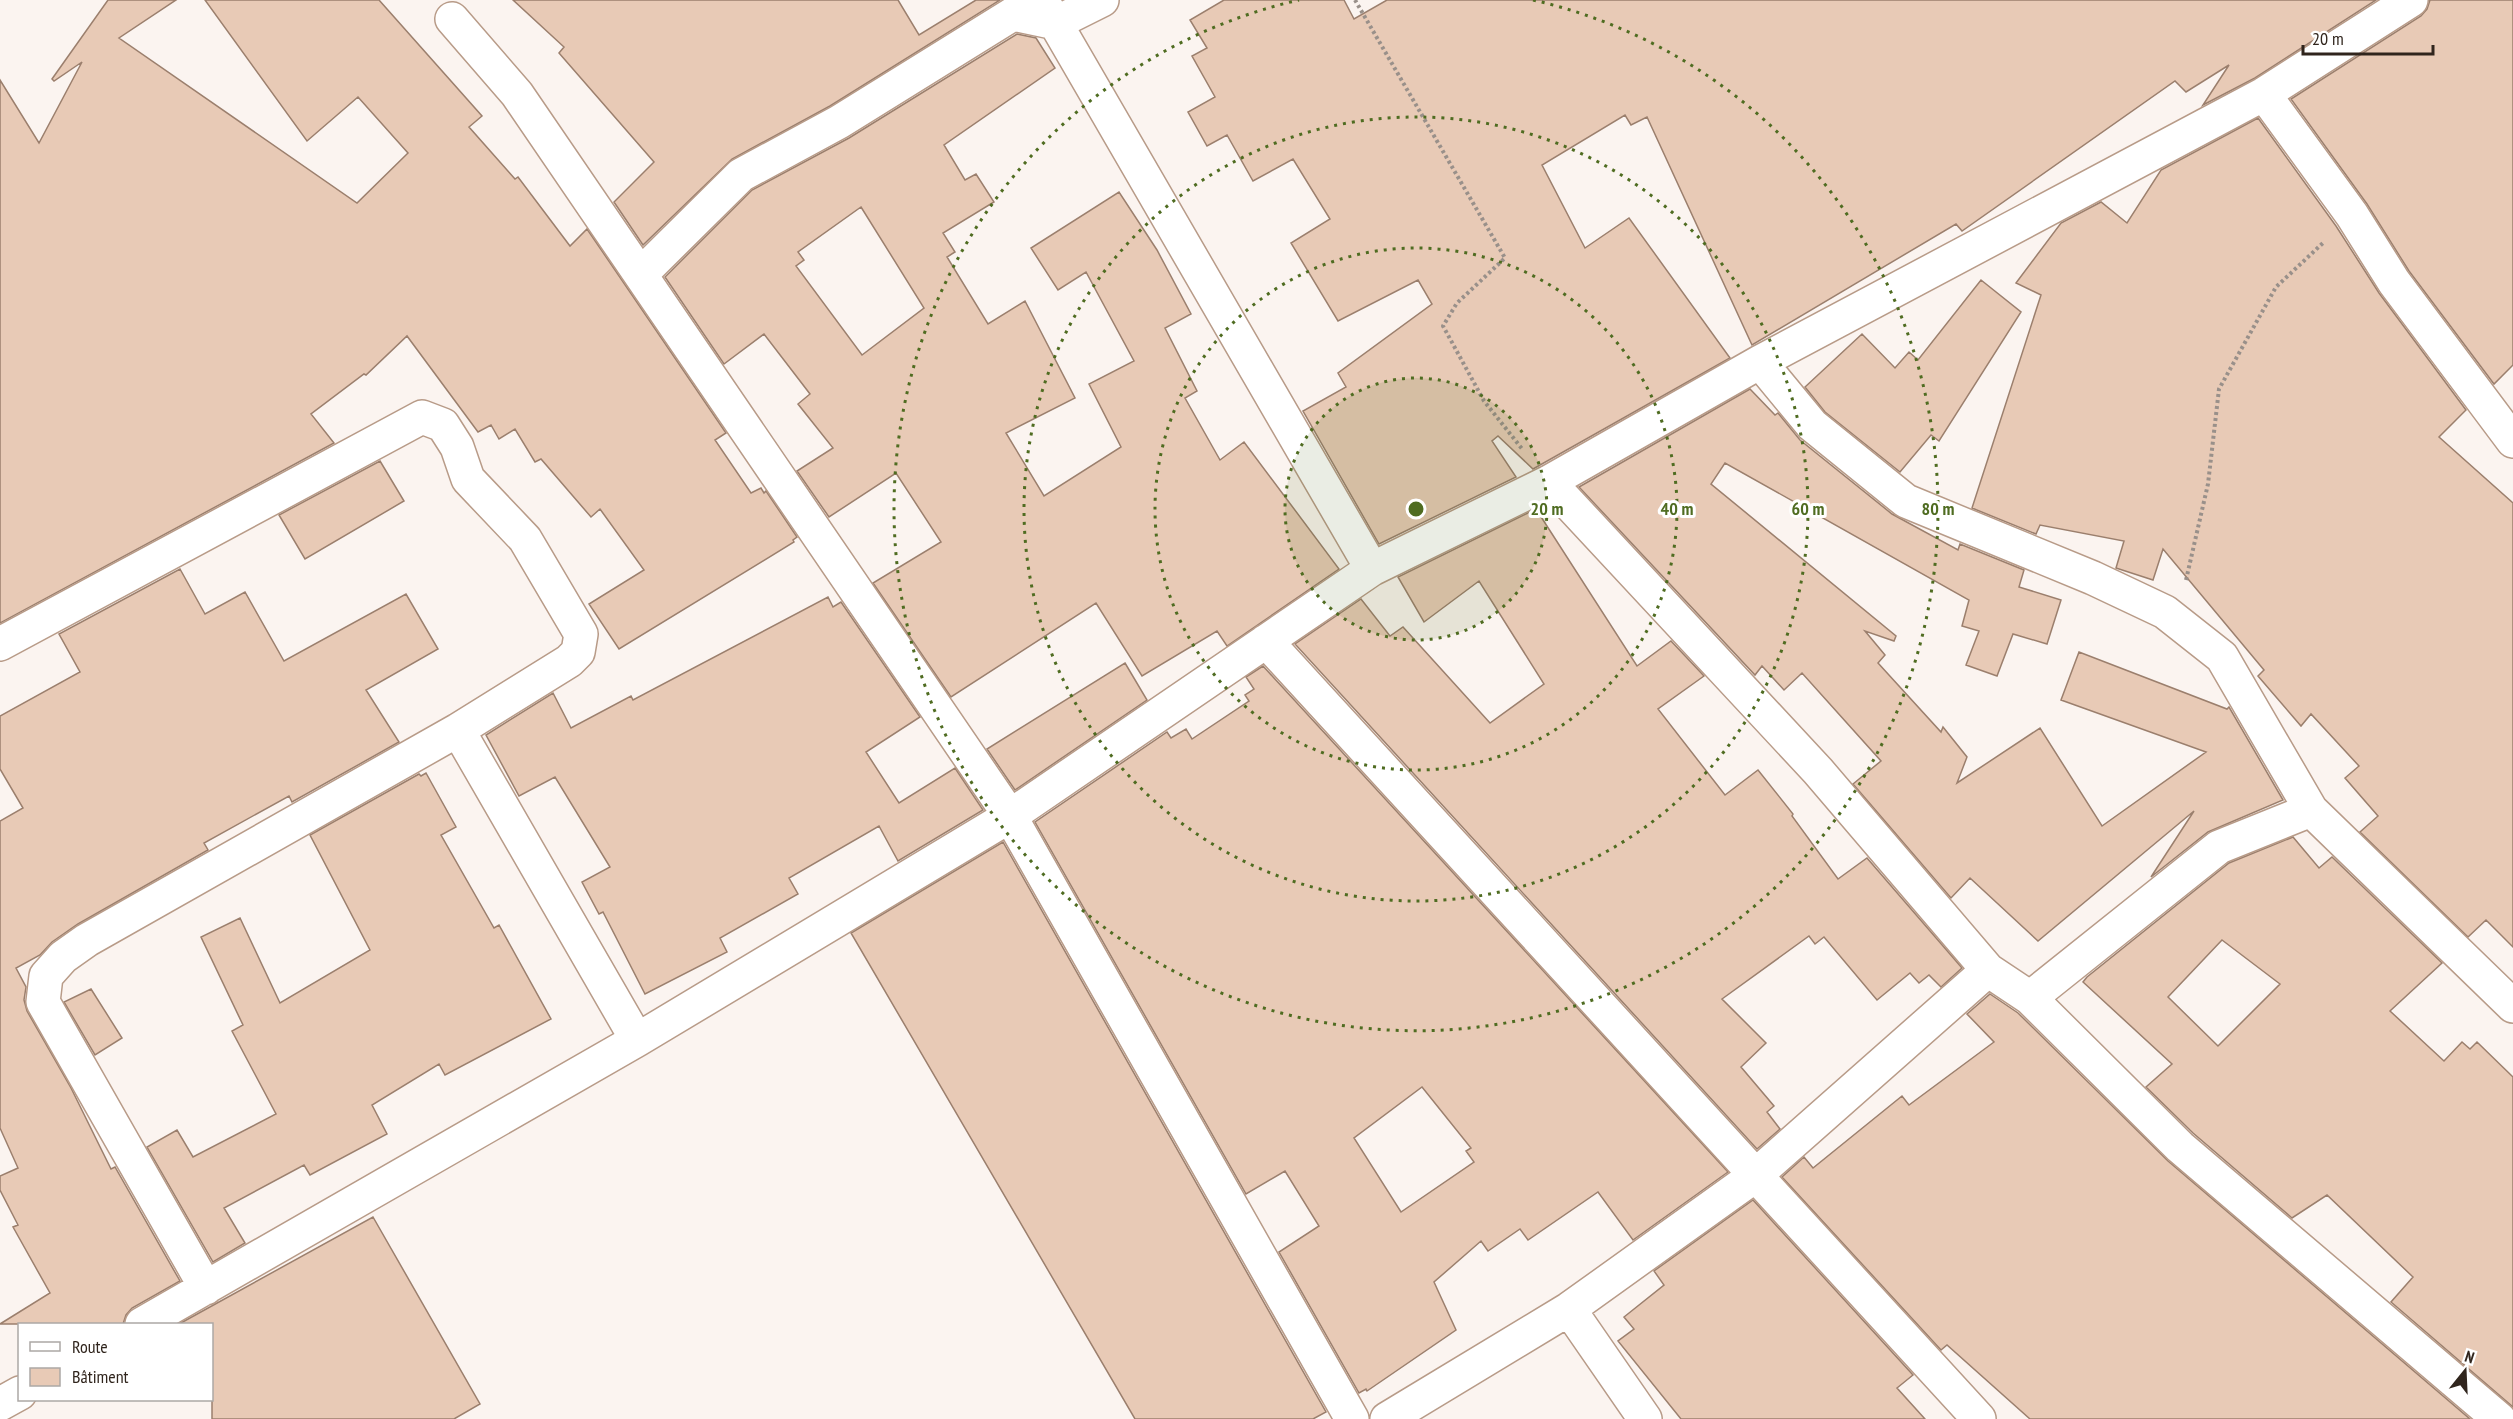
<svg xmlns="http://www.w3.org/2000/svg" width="2513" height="1419" viewBox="0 0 2513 1419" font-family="'PT Sans Narrow',sans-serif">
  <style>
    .building { fill: #e8cab6; stroke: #9b7f6d; stroke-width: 1.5; fill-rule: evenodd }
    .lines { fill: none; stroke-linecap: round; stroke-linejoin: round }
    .minor-casing { stroke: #b89b88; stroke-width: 36 }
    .path { stroke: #99908a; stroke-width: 4; stroke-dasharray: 3 3; stroke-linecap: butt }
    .minor { stroke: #fff; stroke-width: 33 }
    .ring { fill: none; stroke: #4f6c21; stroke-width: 3; stroke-dasharray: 3 6 }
    .centre { fill: #4f6c21; stroke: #fff; stroke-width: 3 }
    .ring-label { font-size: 18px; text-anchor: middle; font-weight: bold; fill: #4f6c21; stroke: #fff; stroke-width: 6; stroke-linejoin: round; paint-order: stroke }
  </style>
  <rect width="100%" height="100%" fill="#fbf4f0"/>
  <path class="building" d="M108 0H176L119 38 357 203 408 153 358 97 307 141 205 0H379L482 116 469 127 515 179 518 177 570 246 587 229 726 433 715 440 751 493 761 488 764 493 766 491 797 537 793 540 794 542 619 649 589 604 644 570 600 509 591 517 541 459 535 462 515 429 499 439 491 425 478 432 407 336 366 375 364 374 311 414 334 443 0 623V80L39 143 82 62 54 81 52 79Z
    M513 0H898L919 35 976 0H1000L830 106 732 159 643 245 614 202 654 162 559 53 564 47Z
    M1224 0H1344L1354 19 1387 0H2376L2255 78 2203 105 2229 65 2186 92 2175 81 1962 231 1956 224 1752 345 1647 117 1631 125 1625 115 1542 165 1585 248 1629 218 1730 358 1533 469 1498 436 1492 441 1516 477 1379 544 1303 411 1346 387 1338 373 1432 304 1418 280 1338 321 1291 243 1330 219 1293 159 1253 181 1227 135 1207 146 1188 112 1215 97 1192 56 1207 48 1190 20Z
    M2430 0H2513V365L2494 384 2409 271 2367 204 2291 99 2421 16 2427 9Z
    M1017 34 1036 38 1055 68 944 145 965 180 976 174 994 202 943 233 955 252 947 257 988 324 1025 301 1075 398 1006 433 1044 496 1121 447 1089 384 1134 361 1086 272 1058 290 1031 248 1119 192 1157 250 1191 314 1165 328 1197 391 1185 398 1220 460 1244 442 1339 569 1227 646 1217 631 1142 676 1096 603 951 697 873 583 941 542 896 473 829 517 797 471 833 448 798 404 810 394 764 334 724 364 665 277 752 190 849 138ZM861 207 924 308 862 355 796 266 804 260 798 252Z
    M2258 118 2336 226 2379 293 2466 410 2439 437 2513 503V947L2486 920 2468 937 2360 832 2378 816 2345 778 2359 766 2311 714 2301 726 2258 676 2264 670 2163 549 2153 580 2116 568 2124 541 2040 525 2036 534 1972 508 2041 295 2016 283 2061 223 2101 202 2127 223 2161 170Z
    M1981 280 2021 312 1939 441 1931 435 1900 472 1825 412 1805 387 1862 334 1895 368 1909 352 1918 360Z
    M1750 389 1775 415 1778 413 1800 440 1892 514 1958 550 1960 544 2024 570 2019 587 2061 600 2047 644 2013 634 1997 676 1966 665 1979 631 1962 626 1969 600 1725 463 1711 484 1896 636 1894 641 1865 631 1885 655 1878 663 1941 732 1943 727 1967 757 1957 783 2040 728 2102 826 2206 752 2061 700 2079 652 2227 709 2229 707 2283 800 2208 832 2151 877 2194 811 2038 941 1970 878 1951 898 1853 784 1881 761 1802 673 1784 690 1762 666 1755 675 1579 487Z
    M380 461 404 501 305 559 279 515Z
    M1536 509 1637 666 1671 641 1704 676 1658 709 1725 795 1758 770 1793 814 1792 816 1838 879 1867 858 1962 968 1941 987 1929 975 1919 983 1910 973 1877 1000 1824 937 1815 944 1809 936 1722 999 1766 1043 1741 1067 1774 1106 1767 1112 1780 1129 1757 1149 1295 644 1361 599 1390 636 1403 627 1490 723 1544 684 1479 581 1424 622 1398 577Z
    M180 569 205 614 245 592 284 661 406 594 438 649 366 690 399 742 292 802 289 796 204 843 208 850 78 924 52 942 40 955 16 968 26 987 24 1000 27 1011 71 1088 111 1169 115 1167 180 1281 132 1308 126 1315 123 1324H0L50 1293 13 1227 18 1225 0 1190V1176L18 1168 0 1128V821L23 808 0 769V716L80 672 59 634Z
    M828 597 833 607 841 602 920 717 866 752 899 803 955 768 983 810 898 861 879 826 789 878 798 894 720 938 727 952 645 994 603 912 599 914 582 882 610 867 555 777 519 796 486 735 553 693 571 728 631 696 633 700Z
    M1125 663 1147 700 1015 790 987 749Z
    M1263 666 1728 1172 1633 1240 1598 1192 1528 1240 1520 1229 1488 1251 1481 1241 1434 1282 1456 1330 1367 1391 1366 1389 1359 1393 1279 1252 1319 1226 1285 1171 1246 1194 1035 822 1167 732 1171 738 1186 729 1192 739 1249 701 1245 695 1254 689 1246 677ZM1422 1087 1471 1148 1466 1151 1474 1162 1401 1212 1354 1138Z
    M426 773 456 827 441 835 494 928 499 925 551 1019 445 1075 439 1064 372 1105 387 1134 310 1175 304 1165 224 1208 245 1243 213 1262 147 1147 177 1130 193 1157 276 1114 232 1031 243 1025 201 937 240 918 280 1003 370 950 310 835 419 774 421 776Z
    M2293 837 2319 868 2332 857 2442 963 2390 1011 2444 1061 2462 1042 2470 1049 2477 1042 2513 1077V1407L2391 1302 2413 1277 2327 1195 2292 1218 2193 1133 2146 1087 2172 1064 2083 982 2087 977 2229 863ZM2222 940 2280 984 2218 1046 2168 997Z
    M1003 842 1326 1412 1313 1419H1135L851 933Z
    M91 989 122 1038 95 1055 64 1002Z
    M1990 994 2018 1013 2168 1161 2470 1419H2030L1947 1345 1941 1350 1782 1177 1804 1157 1813 1168 1902 1096 1909 1105 1994 1042 1967 1014Z
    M1753 1200 1913 1375 1897 1388 1925 1419H1681L1618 1341 1634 1329 1624 1317 1664 1285 1654 1271Z
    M373 1217 480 1404 454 1419H212V1324H179Z"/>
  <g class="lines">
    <defs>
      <path id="minor" d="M1042 0 1372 569
        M452 19 517 94 1010 816 1352 1419
        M2264 94 2352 215 2394 282 2513 441
        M641 274 741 175 839 122 1013 14 1056 23 1102 0
        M1760 362 1812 425 1906 501 2093 578 2165 612 2222 657 2311 810 2513 1006
        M1549 482 1818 771 1988 970 2030 998 2180 1147 2499 1419
        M1266 641 1979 1419
        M0 644 422 417 443 425 457 447 468 479 525 539 581 634 578 652 569 661 458 730 87 940 63 957 46 976 43 1002 206 1288
        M458 730 637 1040
        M2030 998 2219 847 2311 810
        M1569 1309 1645 1419
        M142 1324 637 1040 1010 816 1372 569 1549 482 1760 362 2264 94 2411 0
        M0 1404 20 1393
        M1387 1419 1569 1309 1756 1175 1988 970"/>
    </defs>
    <use href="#minor" class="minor-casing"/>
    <path class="path" d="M1355 0 1505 258 1457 303 1443 326 1484 401 1523 450
      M2186 580 2208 484 2219 389 2276 287 2324 242"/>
    <use href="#minor" class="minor"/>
  </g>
  <circle cx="1416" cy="509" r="131" fill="#4f6c21" fill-opacity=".12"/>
  <g class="ring">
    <circle cx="1416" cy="509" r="131"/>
    <circle cx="1416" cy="509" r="261"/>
    <circle cx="1416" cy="509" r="392"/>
    <path d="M1533 0A522 522 0 1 1 1299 0"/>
  </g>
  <circle cx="1416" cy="509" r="9" class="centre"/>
  <g class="ring-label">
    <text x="1547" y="515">20 m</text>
    <text x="1677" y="515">40 m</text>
    <text x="1808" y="515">60 m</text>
    <text x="1938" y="515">80 m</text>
  </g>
  <rect x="18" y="1323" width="195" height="78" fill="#ffffff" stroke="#aca8a5" stroke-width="1.5"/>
  <rect x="30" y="1342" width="30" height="9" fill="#ffffff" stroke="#aca8a5" stroke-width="1.5"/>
  <text x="72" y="1353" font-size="18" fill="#30251d">Route</text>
  <rect x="30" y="1368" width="30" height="18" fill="#e8cab6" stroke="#aca8a5" stroke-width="1.5"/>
  <text x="72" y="1383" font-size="18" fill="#30251d">Bâtiment</text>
  <g transform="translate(2465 1371) rotate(18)" stroke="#ffffff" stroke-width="4.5" paint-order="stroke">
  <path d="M0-4.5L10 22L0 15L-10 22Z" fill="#30251d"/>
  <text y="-9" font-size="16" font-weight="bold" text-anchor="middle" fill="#30251d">N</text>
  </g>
  <path d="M2303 45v9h130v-9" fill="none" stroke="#30251d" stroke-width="3"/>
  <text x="2312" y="45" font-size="18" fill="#30251d" stroke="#ffffff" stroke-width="4.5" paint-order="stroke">20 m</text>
</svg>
